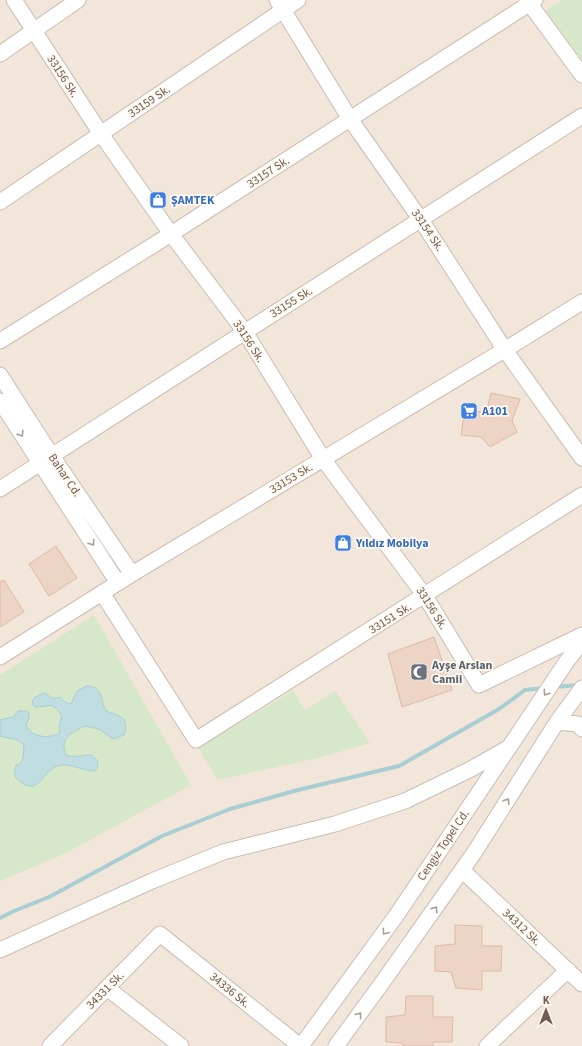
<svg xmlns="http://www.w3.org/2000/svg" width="582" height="1046" viewBox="0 0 582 1046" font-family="'Source Sans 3',sans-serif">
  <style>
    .residential { fill: #f1e6d9 }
    .green { fill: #d6e7ca }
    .water { fill: #c0dee2; stroke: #a8cdd3 }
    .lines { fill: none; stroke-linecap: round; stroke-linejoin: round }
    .stream { stroke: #a8cdd3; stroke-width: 4 }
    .building { fill: #edd4c5; stroke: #debaa7 }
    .minor-casing { stroke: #ccbcb1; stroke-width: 17 }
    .minor { stroke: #fff; stroke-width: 15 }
    .oneway { stroke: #ab9d96 }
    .labels { text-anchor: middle; stroke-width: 3.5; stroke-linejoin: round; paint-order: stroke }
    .street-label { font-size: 12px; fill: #735b50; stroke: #fdf8f0 }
    .shop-label { font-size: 12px; font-weight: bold; fill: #366cbe; stroke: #fdf8f0; text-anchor: start }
    .worship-label { font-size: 12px; font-weight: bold; fill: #5b616d; stroke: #fdf8f0; text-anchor: start }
  </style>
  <rect width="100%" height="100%" fill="#faf4ea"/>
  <path class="residential" d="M0 0H582V1046H0Z"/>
  <path class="green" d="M562 0H582V83L543 24 540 17 549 8Z
    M94 615 191 785 62 855 0 881V675Z
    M293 691 305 710 335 691 370 743 322 757 218 780 198 748Z"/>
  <path class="water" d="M86 686C103 686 100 699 106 711 120 716 130 717 124 735L113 739 99 729 84 726C71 734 59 737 66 755 75 758 82 755 91 755 98 759 100 764 95 771 83 771 73 764 61 765 41 768 40 802 15 777V769L16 765 20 764 23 758 24 745C17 737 9 739 0 736V720L13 717 18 711H25L29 713V719L26 725C32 738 49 739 60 733L59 727 62 716C51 700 50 707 35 707 27 700 38 695 45 693L53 699 60 697C63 700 66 704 71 704L77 691Z"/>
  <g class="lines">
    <path class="stream" d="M554 687 579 685
      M0 918 14 911 49 897 162 836 230 809 298 790 399 766 499 709 525 690 544 688"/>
  </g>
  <path class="building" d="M491 393 520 399 512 421 517 432 490 447 481 437 461 435 465 408 486 413Z
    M56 546 77 578 49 596 29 564Z
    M4 580 24 612 0 627V582Z
    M434 637 452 690 402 707 388 654Z
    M455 925 482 926V946H502L501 971H482V990L456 988 451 972 435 971V946L455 944Z
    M406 996H433V1017H453L452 1042H433V1046H403L402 1043 386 1042V1017L405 1015Z"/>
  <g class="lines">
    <defs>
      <path id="minor" d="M14 0 101 134 171 234 245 332 323 459 425 596 479 685 582 635
        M277 0 350 119 421 220 505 350 582 458
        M527 0 582 75
        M0 54 78 0
        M0 202 298 0
        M0 341 171 234 535 0
        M0 375 52 456 132 574
        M0 401 118 583
        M0 489 582 116
        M102 593 196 740 582 495
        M0 657 132 574 511 346 582 302
        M557 722 578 724 582 729
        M462 870 582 984
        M0 950 152 881 223 852 335 824 405 801 471 769 508 748
        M107 988 181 1046
        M50 1046 160 934 300 1046
        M301 1046 396 916 567 661 582 642
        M336 1046 382 983 474 853 557 722 582 688
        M487 1046 568 970"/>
    </defs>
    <use href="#minor" class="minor-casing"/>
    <use href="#minor" class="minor"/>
  </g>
  <defs><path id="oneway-chevron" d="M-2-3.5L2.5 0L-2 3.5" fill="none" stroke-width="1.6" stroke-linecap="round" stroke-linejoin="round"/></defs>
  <g class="oneway">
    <use href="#oneway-chevron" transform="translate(21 434) rotate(57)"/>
    <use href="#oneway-chevron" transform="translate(92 543) rotate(57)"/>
    <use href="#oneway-chevron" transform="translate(546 693) rotate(124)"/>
    <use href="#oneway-chevron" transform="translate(507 801) rotate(-58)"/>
    <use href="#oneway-chevron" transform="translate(435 909) rotate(-55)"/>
    <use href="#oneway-chevron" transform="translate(385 932) rotate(126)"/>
    <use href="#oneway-chevron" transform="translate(359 1015) rotate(-53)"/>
  </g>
  <defs>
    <symbol id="shop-square" viewBox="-11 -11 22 22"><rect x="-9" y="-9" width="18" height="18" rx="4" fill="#3f7fe0" stroke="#fdf8f0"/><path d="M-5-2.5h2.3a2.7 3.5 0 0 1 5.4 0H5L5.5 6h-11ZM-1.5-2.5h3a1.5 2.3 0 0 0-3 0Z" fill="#fff"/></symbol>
    <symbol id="supermarket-square" viewBox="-11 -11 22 22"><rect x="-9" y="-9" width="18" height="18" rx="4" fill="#3f7fe0" stroke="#fdf8f0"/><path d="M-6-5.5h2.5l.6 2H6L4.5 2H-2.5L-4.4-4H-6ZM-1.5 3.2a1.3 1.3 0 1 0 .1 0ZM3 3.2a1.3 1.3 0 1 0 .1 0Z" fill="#fff"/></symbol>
    <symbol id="mosque-square" viewBox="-11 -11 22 22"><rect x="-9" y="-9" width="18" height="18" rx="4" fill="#6b7280" stroke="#fdf8f0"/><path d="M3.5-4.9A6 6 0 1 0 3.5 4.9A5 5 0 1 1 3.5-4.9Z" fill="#fff"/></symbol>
  </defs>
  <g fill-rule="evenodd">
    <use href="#shop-square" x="148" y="190" width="20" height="20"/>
    <use href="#supermarket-square" x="459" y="401" width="20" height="20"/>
    <use href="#shop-square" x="333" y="533" width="20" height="20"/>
    <use href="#mosque-square" x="409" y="662" width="20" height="20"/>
  </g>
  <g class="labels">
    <g class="street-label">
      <text transform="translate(63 76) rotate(57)" y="4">33156 Sk.</text>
      <text transform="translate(149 101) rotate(-34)" y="4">33159 Sk.</text>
      <text transform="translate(268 172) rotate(-33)" y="4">33157 Sk.</text>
      <text transform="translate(428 230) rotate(56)" y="4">33154 Sk.</text>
      <text transform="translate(291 302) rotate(-32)" y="4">33155 Sk.</text>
      <text transform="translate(249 341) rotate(57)" y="4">33156 Sk.</text>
      <text transform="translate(65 475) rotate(56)" y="4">Bahar Cd.</text>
      <text transform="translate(291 478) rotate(-31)" y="4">33153 Sk.</text>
      <text transform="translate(432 608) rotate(58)" y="4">33156 Sk.</text>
      <text transform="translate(390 618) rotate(-32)" y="4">33151 Sk.</text>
      <text transform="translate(443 845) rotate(-56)" y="4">Cengiz Topel Cd.</text>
      <text transform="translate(522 927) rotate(43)" y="4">34312 Sk.</text>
      <text transform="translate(105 990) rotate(-45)" y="4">34331 Sk.</text>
      <text transform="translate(230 990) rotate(39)" y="4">34336 Sk.</text>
    </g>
    <g class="shop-label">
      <text x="171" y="204">ŞAMTEK</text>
      <text x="482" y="415">A101</text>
      <text x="356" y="547">Yıldız Mobilya</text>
    </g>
    <g class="worship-label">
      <text x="432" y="669">Ayşe Arslan<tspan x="432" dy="14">Camii</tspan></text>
    </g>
  </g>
  <g transform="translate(546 1010)" stroke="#fdf8f0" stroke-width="3" paint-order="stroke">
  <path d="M0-3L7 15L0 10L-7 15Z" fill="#735b50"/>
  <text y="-6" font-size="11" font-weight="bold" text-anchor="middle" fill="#735b50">K</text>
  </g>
</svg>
